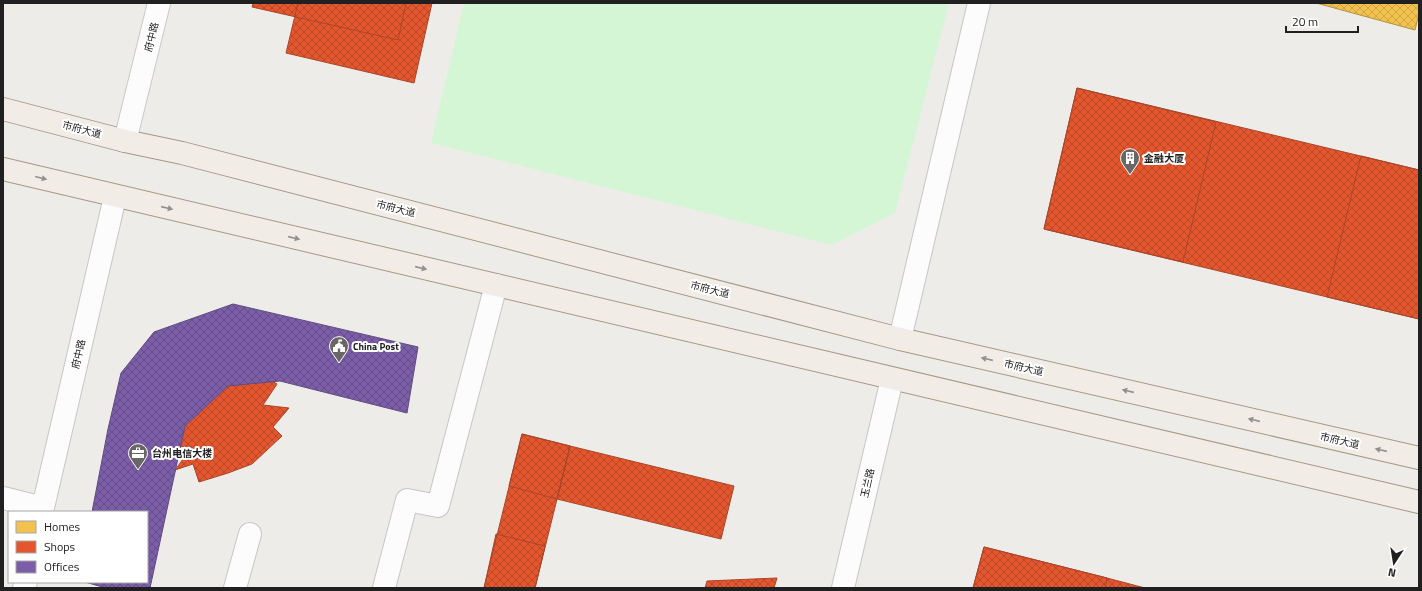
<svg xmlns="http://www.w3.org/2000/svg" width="1422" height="591" viewBox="0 0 1422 591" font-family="'Titillium Web','Noto Sans SC',sans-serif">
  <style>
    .park { fill: #d5f6d4 }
    .homes { fill: url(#homes-cross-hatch); stroke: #b39140 }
    .shops { fill: url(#shops-cross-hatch); stroke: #a9462a }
    .offices { fill: url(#offices-cross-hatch); stroke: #604b7e }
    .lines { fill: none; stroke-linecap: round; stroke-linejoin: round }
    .minor-casing { stroke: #c7c6c5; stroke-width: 24 }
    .major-casing { stroke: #a59985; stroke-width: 24 }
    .minor { stroke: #fcfcfc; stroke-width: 22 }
    .major { stroke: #f1ece6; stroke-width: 22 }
    .oneway { fill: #93908d }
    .labels { text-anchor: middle; stroke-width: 4; stroke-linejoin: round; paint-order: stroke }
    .street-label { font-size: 10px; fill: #202020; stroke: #fff }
    .poi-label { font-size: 10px; font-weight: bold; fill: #202020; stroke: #fff; text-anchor: start }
  </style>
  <defs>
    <pattern id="homes-cross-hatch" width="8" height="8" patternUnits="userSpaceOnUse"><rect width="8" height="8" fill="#f2c14e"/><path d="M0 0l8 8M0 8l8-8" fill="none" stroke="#cfa644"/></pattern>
    <pattern id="shops-cross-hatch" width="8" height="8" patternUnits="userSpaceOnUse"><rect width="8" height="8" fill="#e4572e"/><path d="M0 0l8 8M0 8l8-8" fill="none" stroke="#b84827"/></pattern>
    <pattern id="offices-cross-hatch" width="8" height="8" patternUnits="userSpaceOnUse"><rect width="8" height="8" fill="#7b5ea7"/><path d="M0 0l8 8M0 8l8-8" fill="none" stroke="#644d88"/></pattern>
  </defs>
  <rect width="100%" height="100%" fill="#eeece9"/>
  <path class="park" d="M464 3H949L895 213 832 245 431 143Z"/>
  <path class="homes" d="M1316 3H1419V13L1415 30Z"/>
  <path class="shops" d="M253 3H406L398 40 252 7Z
    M298 3H432L414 83 286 53Z
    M1077 88 1216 122 1183 262 1044 229Z
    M1077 88 1419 170V319L1044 229Z
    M1361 156 1419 170V319L1327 297Z
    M255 371 277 384 263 405 289 408 273 427 282 436 252 464 228 473 199 482 193 464 175 470 192 447 159 445 172 415 183 395 208 379 230 376Z
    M522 434 570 446 557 499 509 486Z
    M522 434 570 446 557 499 535 588H484Z
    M570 446 734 486 721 539 557 499Z
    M496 534 545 546 535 588H484Z
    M984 547 1107 578 1145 588H973Z
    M984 547 1107 578 1105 588H973Z
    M777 578 774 588H705L707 581Z"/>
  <path class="offices" d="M233 304 418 347 407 413 280 381 228 386 185 426 150 588H106L85 582H147V512H92L108 429 121 373 154 332Z"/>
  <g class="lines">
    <defs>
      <path id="minor" d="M125 141 159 3
        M900 339 979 3
        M3 498 43 508
        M42 512 115 197
        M24 588 26 582
        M235 588 250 534
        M384 588 407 500 438 506 496 285
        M843 588 892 379"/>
      <path id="major" d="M3 109 125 141 182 153 900 339 1419 458
        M3 169 1419 502"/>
    </defs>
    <use href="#minor" class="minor-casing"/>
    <use href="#major" class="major-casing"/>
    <use href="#minor" class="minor"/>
    <use href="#major" class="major"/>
  </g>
  <defs><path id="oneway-solid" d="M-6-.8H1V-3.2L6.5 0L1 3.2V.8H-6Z"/></defs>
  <g class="oneway">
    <use href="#oneway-solid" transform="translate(41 178) rotate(14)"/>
    <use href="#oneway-solid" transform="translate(167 208) rotate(13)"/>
    <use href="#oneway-solid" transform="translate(294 238) rotate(13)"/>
    <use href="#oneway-solid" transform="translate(421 268) rotate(13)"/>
    <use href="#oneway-solid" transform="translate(987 359) rotate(-167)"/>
    <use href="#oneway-solid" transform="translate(1128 391) rotate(-167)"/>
    <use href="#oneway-solid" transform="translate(1254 420) rotate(-167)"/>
    <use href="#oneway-solid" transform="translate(1381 450) rotate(-167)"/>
  </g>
  <defs>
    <symbol id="building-pin" viewBox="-11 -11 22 30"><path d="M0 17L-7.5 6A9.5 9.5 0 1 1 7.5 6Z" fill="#686766" stroke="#fff"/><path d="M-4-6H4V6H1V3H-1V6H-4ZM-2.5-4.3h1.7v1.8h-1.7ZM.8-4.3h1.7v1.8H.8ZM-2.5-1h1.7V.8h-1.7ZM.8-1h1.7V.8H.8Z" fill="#fff"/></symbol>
    <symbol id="civic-pin" viewBox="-11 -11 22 30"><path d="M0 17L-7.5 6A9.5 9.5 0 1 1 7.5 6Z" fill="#686766" stroke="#fff"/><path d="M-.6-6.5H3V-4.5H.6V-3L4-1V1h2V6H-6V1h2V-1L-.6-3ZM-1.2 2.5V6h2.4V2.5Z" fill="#fff"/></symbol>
    <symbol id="office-pin" viewBox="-11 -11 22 30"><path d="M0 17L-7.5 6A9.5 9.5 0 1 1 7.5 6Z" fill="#686766" stroke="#fff"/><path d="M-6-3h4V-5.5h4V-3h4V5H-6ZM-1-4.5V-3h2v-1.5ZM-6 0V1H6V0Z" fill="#fff"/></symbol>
  </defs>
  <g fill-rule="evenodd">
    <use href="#building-pin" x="1119" y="147" width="22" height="30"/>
    <use href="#civic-pin" x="328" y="335" width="22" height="30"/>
    <use href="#office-pin" x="127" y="442" width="22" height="30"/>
  </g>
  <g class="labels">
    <g class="street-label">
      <text transform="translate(151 37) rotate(-76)" y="4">府中路</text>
      <text transform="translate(82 129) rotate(15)" y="4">市府大道</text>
      <text transform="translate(396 208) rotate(14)" y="4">市府大道</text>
      <text transform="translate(710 289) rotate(14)" y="4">市府大道</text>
      <text transform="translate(78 354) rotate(-77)" y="4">府中路</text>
      <text transform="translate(1024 367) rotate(13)" y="4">市府大道</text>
      <text transform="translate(1340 440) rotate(13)" y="4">市府大道</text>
      <text transform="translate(867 483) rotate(-77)" y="4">玉兰路</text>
    </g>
    <g class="poi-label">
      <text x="1144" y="162">金融大厦</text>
      <text x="353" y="350">China Post</text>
      <text x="152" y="457">台州电信大楼</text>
    </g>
  </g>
  <rect width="1422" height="591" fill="none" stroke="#202020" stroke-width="8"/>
  <rect x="8" y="511" width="140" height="72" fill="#ffffff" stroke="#a6a6a6"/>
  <rect x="16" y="521" width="20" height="12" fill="#f2c14e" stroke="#a6a6a6"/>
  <text x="44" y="531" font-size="12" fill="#202020">Homes</text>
  <rect x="16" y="541" width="20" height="12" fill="#e4572e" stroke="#a6a6a6"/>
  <text x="44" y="551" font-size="12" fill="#202020">Shops</text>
  <rect x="16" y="561" width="20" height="12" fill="#7b5ea7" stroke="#a6a6a6"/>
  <text x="44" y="571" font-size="12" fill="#202020">Offices</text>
  <g transform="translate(1394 563) rotate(192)" stroke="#ffffff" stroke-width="3" paint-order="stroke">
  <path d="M0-3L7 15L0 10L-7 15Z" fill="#202020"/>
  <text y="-6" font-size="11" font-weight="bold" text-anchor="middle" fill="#202020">N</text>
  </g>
  <path d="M1286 26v6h72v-6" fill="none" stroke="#202020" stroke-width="2"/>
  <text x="1292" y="26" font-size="12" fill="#202020" stroke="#ffffff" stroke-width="3" paint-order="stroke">20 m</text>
</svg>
